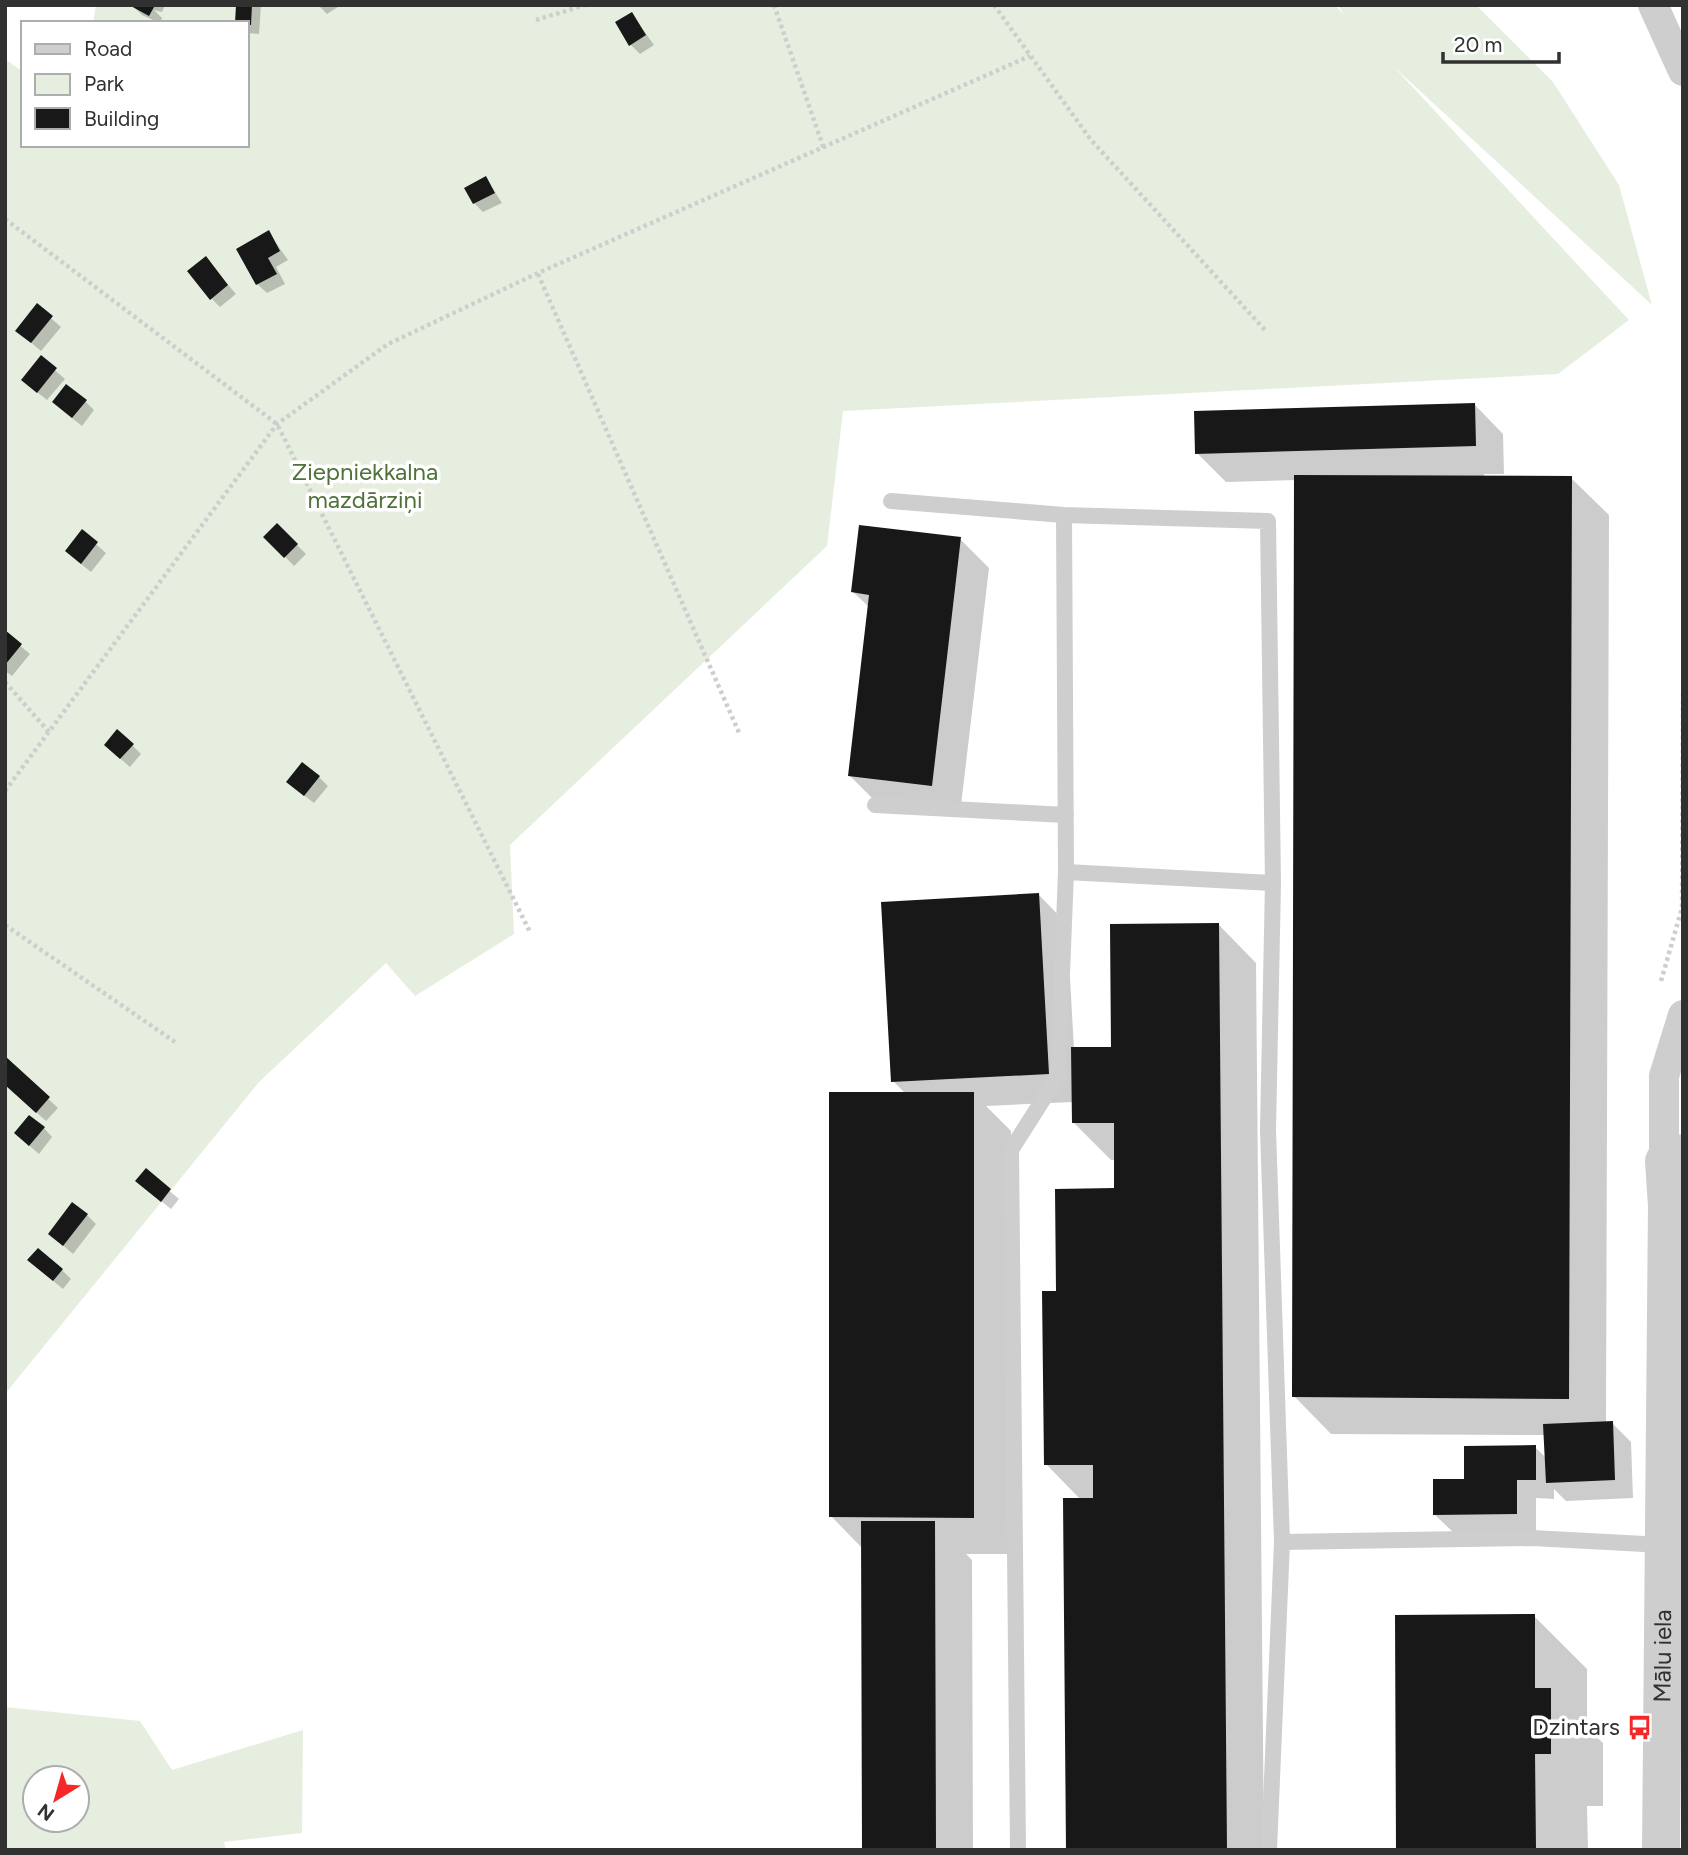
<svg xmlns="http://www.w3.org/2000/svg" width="1688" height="1855" viewBox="0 0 1688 1855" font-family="Figtree,sans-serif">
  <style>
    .green { fill: #e6efdf; fill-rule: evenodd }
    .shadow { fill: #0003 }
    .building { fill: #181818 }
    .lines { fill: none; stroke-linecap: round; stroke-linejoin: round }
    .path { stroke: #cecece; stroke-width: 4.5; stroke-dasharray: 3.5 3.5; stroke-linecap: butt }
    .service { stroke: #cecece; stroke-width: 16 }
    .minor { stroke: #cecece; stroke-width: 30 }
    .tertiary { stroke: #cecece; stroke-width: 38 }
    .labels { text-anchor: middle; stroke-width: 7; stroke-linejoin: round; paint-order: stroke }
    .park-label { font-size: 24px; fill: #50723a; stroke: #fff }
    .street-label { font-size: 24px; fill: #313131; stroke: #fff }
    .poi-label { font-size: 24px; fill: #313131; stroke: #fff; text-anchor: end }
  </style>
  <rect width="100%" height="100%" fill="#fff"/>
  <path class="green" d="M96 5H1335L1344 15 1338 5H1476L1553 82 1619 185 1652 305 1394 67 1629 320 1558 374 843 411 827 546 510 845 514 934 415 996 386 963 259 1082 5 1394V59L23 72V145H247V23H93Z
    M5 1707 140 1721 172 1770 303 1730 302 1833 224 1842 226 1850H5ZM77 1778V1820H35V1778Z"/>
  <path class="shadow" d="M165 5 162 12 154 10 162 18 160 23 142 15 133 6Z
    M237 5H261L259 34 247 33V23Z
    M318 5H341L327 14Z
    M632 14 654 45 640 54 631 45Z
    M486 178 502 203 483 212 474 203Z
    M269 233 288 260 276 267 285 284 267 293 257 284 238 249Z
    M214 268 236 294 220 307 211 298Z
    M37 306 61 327 41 351 17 331Z
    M41 358 65 379 47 400 33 389Z
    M85 401 94 410 82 426 63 411Z
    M1475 405 1503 434 1504 474H1484V478H1571L1609 515 1606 1423H1612L1631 1442 1633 1498 1566 1501 1554 1489V1499L1536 1498V1533H1454L1434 1514 1466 1481 1535 1447 1546 1458 1545 1435 1331 1434 1294 1396 1296 480 1226 482 1197 453Z
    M277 525 306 554 294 566 266 537Z
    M82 532 106 553 91 572 76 560Z
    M960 539 989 568 960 814 878 804 849 775 869 607 853 592Z
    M5 633 30 654 12 676 5 671Z
    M132 745 141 754 130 767 115 754Z
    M319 777 328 786 314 803 297 790Z
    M1039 895 1067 924 1074 1049H1113L1219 925 1256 963 1264 1850H1067L1081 1500 1046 1464 1058 1293 1116 1190V1160H1111L1074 1123 1073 1102 986 1106 1011 1131V1554H966L972 1560 973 1850H864L862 1548 831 1516 906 1094 893 1081Z
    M6 1060 58 1108 46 1121 5 1084Z
    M44 1128 52 1137 39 1154 25 1142Z
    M146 1171 179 1199 171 1209 147 1190Z
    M87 1215 96 1224 73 1254 50 1234Z
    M39 1269 62 1270 71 1279 63 1289Z
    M1534 1616 1587 1669V1728L1603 1743V1806H1587L1588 1850H1398Z"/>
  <path class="building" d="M129 5H151L154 7 149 16Z
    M236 5H252L251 25 235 23Z
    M632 12 646 35 629 46 615 22Z
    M486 176 495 193 473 204 464 188Z
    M269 230 280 251 268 258 277 274 256 285 236 249Z
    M206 256 228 285 210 300 187 271Z
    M37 303 53 316 31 343 15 331Z
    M41 355 57 368 37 393 21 380Z
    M66 384 87 400 72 418 52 402Z
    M1475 403 1476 446 1195 454 1194 411Z
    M1294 475 1572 476 1569 1399 1292 1397Z
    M277 523 298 544 284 558 263 537Z
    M859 525 961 537 932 786 848 776 869 595 851 592Z
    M82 529 98 542 81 564 65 551Z
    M5 630 22 644 5 665Z
    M117 729 134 744 120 759 104 745Z
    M302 762 320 776 304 796 286 782Z
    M1039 893 1049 1074 891 1082 881 902Z
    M1219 923 1227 1850H1066L1063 1498H1093V1465H1044L1042 1291H1056L1055 1189 1114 1188V1123H1072L1071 1047H1111L1110 924Z
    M5 1056 50 1097 36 1113 5 1085Z
    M829 1092H974V1518L829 1517Z
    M29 1115 45 1127 29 1146 14 1133Z
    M146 1168 171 1189 161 1202 135 1181Z
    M72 1202 88 1214 63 1246 48 1234Z
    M38 1248 63 1269 53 1281 27 1260Z
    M1613 1421 1615 1480 1546 1483 1543 1424Z
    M1536 1445V1480H1517V1514L1433 1515V1479H1464V1446Z
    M861 1521H935L936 1850H862Z
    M1535 1614V1688H1551V1754H1535L1536 1850H1396L1395 1615Z"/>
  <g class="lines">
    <path class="path" d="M774 5 824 149
      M994 5 1091 140 1265 330
      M536 20 585 5
      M5 219 277 424 530 932
      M538 274 740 735
      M5 682 49 732
      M5 791 277 424 388 344 538 273 1030 56
      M5 925 175 1042
      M1661 981 1682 908 1683 694"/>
    <path class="service" d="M891 501 1064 515
      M875 805 1066 815
      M1066 872 1064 515 1268 521 1273 883
      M1282 1542 1532 1538 1663 1545
      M1018 1850 1011 1150 1058 1076 1066 872 1273 883 1268 1130 1282 1542 1269 1850"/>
    <path class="minor" d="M1653 5 1683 71
      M1664 1161V1076L1683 1015"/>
    <path class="tertiary" id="s1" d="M1661 1850 1667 1206 1664 1161 1683 1153"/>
  </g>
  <defs>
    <symbol id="bus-bare" viewBox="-9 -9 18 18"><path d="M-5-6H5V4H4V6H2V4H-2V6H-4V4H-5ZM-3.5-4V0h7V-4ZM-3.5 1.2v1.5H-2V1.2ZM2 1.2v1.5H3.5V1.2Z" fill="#f42829" stroke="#fff" stroke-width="2.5" paint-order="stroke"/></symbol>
  </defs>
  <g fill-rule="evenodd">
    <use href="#bus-bare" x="1622" y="1710" width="35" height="35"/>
  </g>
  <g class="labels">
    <g class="park-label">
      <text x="365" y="480">Ziepniekkalna<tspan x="365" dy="28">mazdārziņi</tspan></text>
    </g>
    <g class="street-label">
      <text dy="8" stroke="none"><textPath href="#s1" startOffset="194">Mālu iela</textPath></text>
    </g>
    <g class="poi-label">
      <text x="1620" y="1735">Dzintars</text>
    </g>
  </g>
  <rect width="1688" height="1855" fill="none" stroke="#313131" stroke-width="14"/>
  <rect x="21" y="21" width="228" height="126" fill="#ffffff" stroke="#adadad" stroke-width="2"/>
  <rect x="35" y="44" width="35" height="10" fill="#cecece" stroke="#adadad" stroke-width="2"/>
  <text x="84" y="56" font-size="21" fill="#313131">Road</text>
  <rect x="35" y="74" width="35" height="21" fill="#e6efdf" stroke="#adadad" stroke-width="2"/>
  <text x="84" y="91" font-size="21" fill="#313131">Park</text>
  <rect x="35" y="108" width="35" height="21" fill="#181818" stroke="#adadad" stroke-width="2"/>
  <text x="84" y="126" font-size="21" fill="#313131">Building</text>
  <g transform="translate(56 1799) rotate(217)"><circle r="33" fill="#ffffff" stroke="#adadad" stroke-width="2"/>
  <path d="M0-5L12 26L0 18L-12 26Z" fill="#f42829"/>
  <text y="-10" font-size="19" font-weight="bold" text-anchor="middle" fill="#313131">N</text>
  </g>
  <path d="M1443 52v10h116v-10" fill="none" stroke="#313131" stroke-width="3.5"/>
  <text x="1454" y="52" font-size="21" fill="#313131" stroke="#ffffff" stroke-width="5" paint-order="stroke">20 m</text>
</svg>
